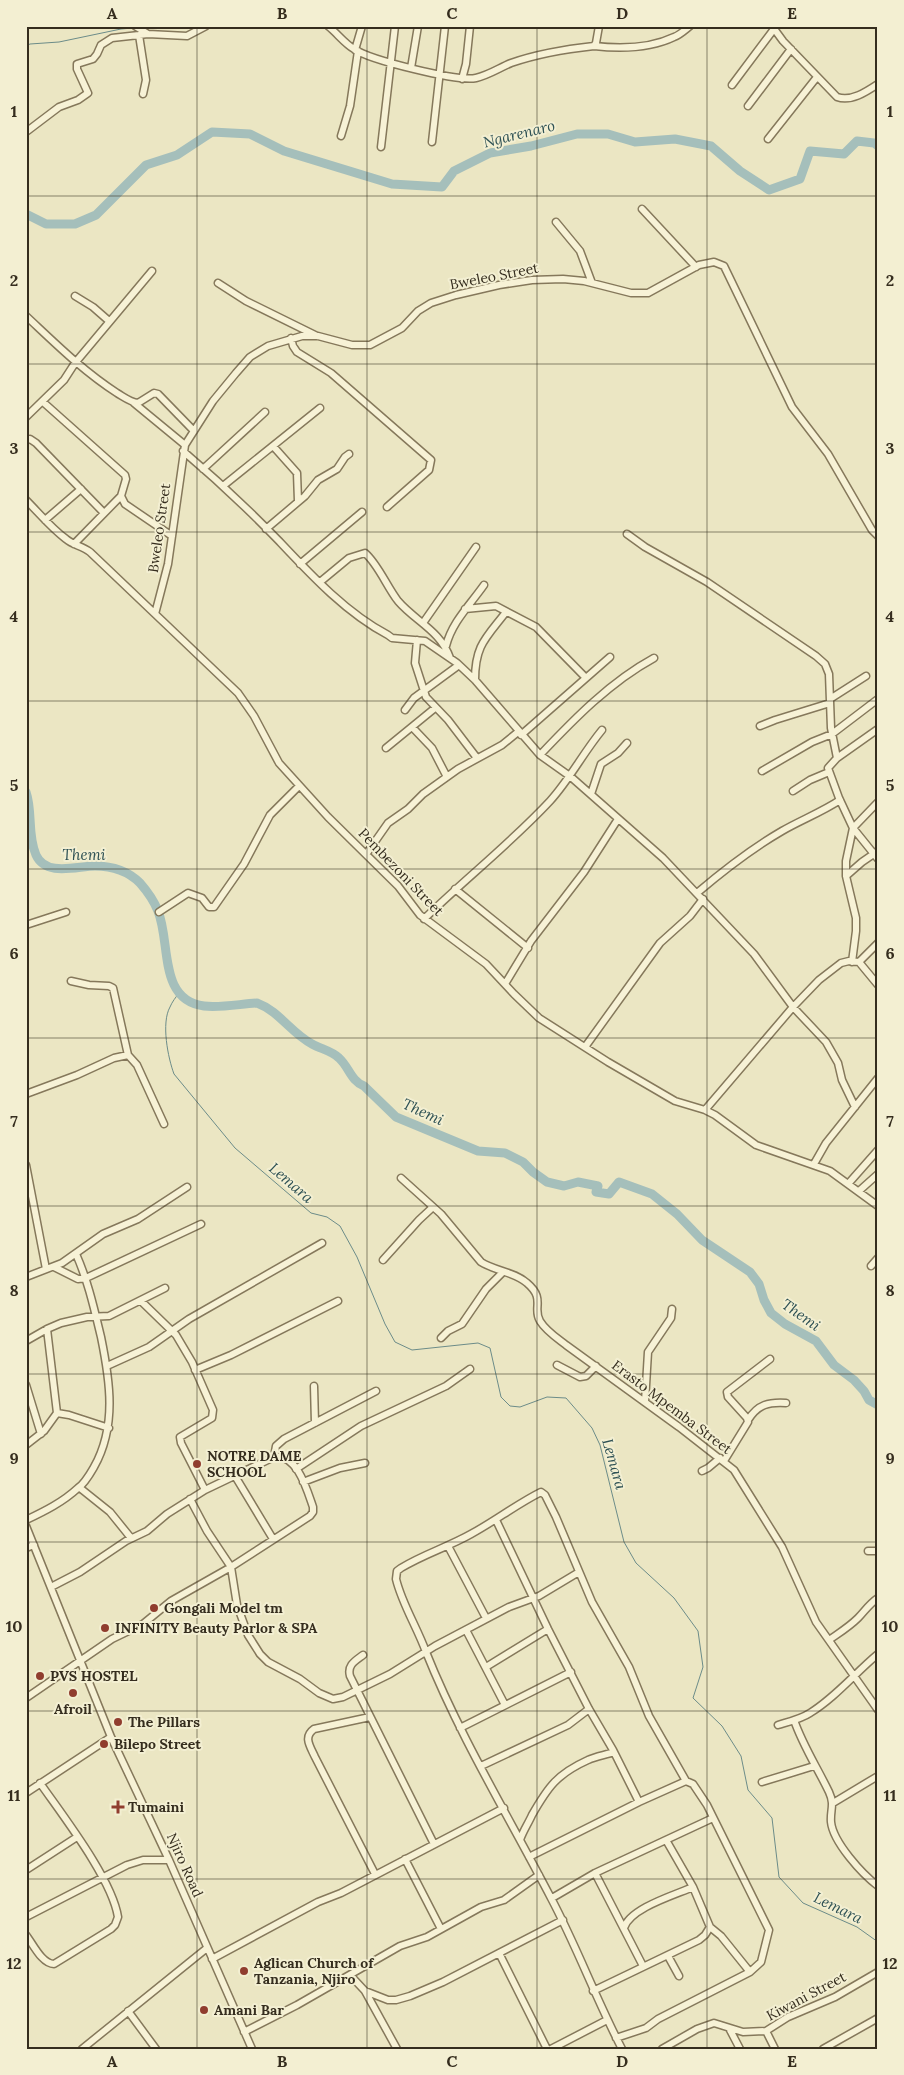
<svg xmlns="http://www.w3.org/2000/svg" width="904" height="2075" viewBox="0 0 904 2075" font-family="Lora,serif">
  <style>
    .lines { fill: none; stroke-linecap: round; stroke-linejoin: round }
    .stream { stroke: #6c8c89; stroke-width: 1 }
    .river { stroke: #a5bfbb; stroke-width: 9 }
    .minor-casing { stroke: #85785b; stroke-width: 9 }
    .minor { stroke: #f7f2d6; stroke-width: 6 }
    .grid { fill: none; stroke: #352d1e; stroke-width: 1; stroke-opacity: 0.55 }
    .poi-dot { fill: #903d2e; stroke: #f3efd2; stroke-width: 2 }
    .labels { text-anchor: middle; stroke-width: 4; stroke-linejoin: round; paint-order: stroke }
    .street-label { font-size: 14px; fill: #352d1e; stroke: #f3efd2 }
    .poi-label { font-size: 14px; font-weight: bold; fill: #352d1e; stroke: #f3efd2; text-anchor: start }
    .water-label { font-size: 15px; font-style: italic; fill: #2e5154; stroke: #f3efd2 }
    .neatline { fill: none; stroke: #352d1e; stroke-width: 2 }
    .grid-label { font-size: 16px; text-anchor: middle; font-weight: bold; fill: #352d1e }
  </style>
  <rect width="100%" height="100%" fill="#ebe6c3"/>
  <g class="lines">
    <path class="stream" d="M144 28 166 26
      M26 46 30 44 59 42 121 29 133 28
      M179 993C176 997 172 1002 170 1007 161 1023 168 1058 174 1074L235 1148 311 1213 327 1217 340 1226 357 1257 385 1324 395 1342 412 1350 478 1343 490 1348 501 1397 510 1406 520 1407 547 1397 566 1398 592 1428 600 1445 624 1542 636 1563 674 1598 698 1631 703 1667 693 1698 722 1726 741 1756 748 1790 772 1818 779 1877 803 1903 857 1927 878 1942"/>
    <path class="river" d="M26 214 46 224H75L96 215 146 165 177 155 212 132 250 134 284 151 392 184 442 187 454 171 490 153 531 146 577 134H608L635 142 675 139 711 146 740 171 769 190 800 179 810 151 844 154 857 141 874 143 878 146
      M26 792C33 812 27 835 36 855 46 877 77 866 95 866 111 866 128 871 140 883 147 891 154 901 158 911 171 943 158 1000 204 1006 220 1008 240 1004 257 1003 279 1011 291 1033 312 1044 321 1049 332 1051 339 1058 349 1067 351 1081 364 1086L396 1117 478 1151 505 1153 523 1162 533 1172 547 1182 564 1186 578 1182 598 1186 596 1192 609 1194 619 1182 652 1194 677 1214 702 1240 750 1272 759 1284 764 1300 771 1313 785 1324 816 1341 834 1365 854 1380 864 1391 869 1400 878 1405"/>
    <defs>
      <path id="minor" d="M135 26 148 34 187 36 206 26
        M328 26C337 33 344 43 354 49 370 60 458 82 476 78 489 75 499 68 511 63 537 54 566 49 594 46L596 43 599 26
        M772 26 783 41 837 97C851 102 866 92 878 84
        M139 35 146 80 143 94
        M594 46C621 49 649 49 674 37 680 35 685 30 690 26
        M355 50 362 26
        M411 68 418 26
        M462 79 466 64 470 26
        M732 85 774 29
        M748 106 791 49
        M26 132 59 107 78 100 88 93 77 69V64L93 59 97 54 101 45 112 38 148 34
        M341 136 350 106 358 51
        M768 139 817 77
        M432 142 445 26
        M381 147 395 26
        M642 209 696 267
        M556 222 580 251 592 283
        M218 283 246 301 317 336
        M75 296 93 307 109 321
        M26 316C56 344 83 371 117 393 124 397 130 402 138 403L154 393 158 394 194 431
        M291 338 293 346 297 352 331 373 431 460 429 470 387 507
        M43 402 125 475 126 479 121 496 125 504 172 536
        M134 403 185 445
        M26 417 64 380 75 363 152 271
        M26 440 30 439 36 443 104 513
        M273 446 297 473 298 501
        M183 451C216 479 248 509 278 540 310 574 346 613 388 635L392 638 425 641 457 663 475 680 540 755 571 777 663 858 754 954 793 1007 826 1042 838 1063 842 1080 855 1107
        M203 469 265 412
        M223 486 320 408
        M26 500C39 513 51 528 66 539 73 545 82 546 90 552L238 693 254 716 279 763 328 817 398 886 420 915 486 964 514 994 539 1018 608 1062 675 1101 705 1110 715 1115 756 1145 830 1171 878 1206
        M45 520 81 489
        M266 529 305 496 318 480 337 469 345 457 349 454
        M627 534 645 547 707 582 816 656 825 664 829 674 831 728 837 758
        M74 544 121 496
        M300 564 362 512
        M320 582 349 558 365 553C378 564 387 587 398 601 415 621 441 631 450 658
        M465 609 496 606 536 627 585 677
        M155 614 168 564 185 445 213 401 236 373 250 357 268 346 302 336H318L352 345H370L402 328 418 311 431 303 456 295 499 285 532 280 563 279 584 281 631 293H648L699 265 714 262 724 266 792 407 828 454 872 530 878 536
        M423 623 476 547
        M417 640 415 663 426 697 448 720 477 758
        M446 646C452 622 470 605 484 585
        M475 680C475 645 486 638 506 612
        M830 699 866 676
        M405 710 414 698 459 665
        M760 726 775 720 830 703
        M412 727 432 748 447 777
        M878 729 837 758 828 768 839 798 853 828 878 859
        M521 735 610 657
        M386 748 435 708
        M540 755C574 719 610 682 654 658
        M762 771 812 742 832 734 878 699
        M793 791 810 780 829 772
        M591 794 601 764 618 753 627 743
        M367 853 388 823 408 809 423 794 458 769 502 745 518 732
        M846 876V861L853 828 878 802
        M455 889 528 948
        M697 893C724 870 751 849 782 831 801 820 822 812 840 800
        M159 912 188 893 202 898 209 907H214L244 864 270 815 299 786
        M424 919C465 879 511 843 550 801 570 779 583 753 602 730
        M26 925 66 912
        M852 962 856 931V918L846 876 862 862 878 851
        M859 962 878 985
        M71 981 89 985 109 986 113 988 128 1055
        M505 984 531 941 584 872 618 819
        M585 1047 660 943 690 916 703 899
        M26 1094 77 1075 114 1058 128 1055 137 1065 164 1124
        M705 1110 793 1007 819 980 841 963 849 961 859 962 878 943
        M814 1164 826 1143 878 1078
        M26 1165 46 1269
        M401 1178 441 1214 481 1262C495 1271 515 1272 527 1283 546 1299 532 1308 540 1321 546 1331 557 1338 566 1345L679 1427 734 1470 782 1547 816 1622 878 1710
        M848 1184 878 1150
        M859 1191 878 1174
        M383 1260 419 1220 433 1207
        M871 1266 878 1258
        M54 1267 78 1279 86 1278 201 1224
        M26 1277 62 1263 103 1234 138 1219 187 1187
        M141 1301 176 1335 192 1362 213 1410 212 1418 180 1437 181 1443 205 1490
        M47 1329 57 1413
        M441 1338 448 1331 462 1324 486 1289 503 1272
        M26 1341 47 1329 61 1323 87 1317 109 1316 165 1288
        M557 1365 580 1377 586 1376 596 1366
        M107 1366 149 1347 189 1319 322 1243
        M195 1370 231 1355 338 1301
        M26 1385 41 1434
        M314 1386 315 1423
        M645 1402 648 1352 671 1318 672 1309
        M748 1420C758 1404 769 1402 786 1403
        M26 1445 44 1431 57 1413 69 1415 109 1428
        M274 1457 276 1446 284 1439 376 1391
        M724 1461 748 1422 747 1418 728 1397 727 1392 770 1359
        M296 1469 361 1426 446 1386 470 1369
        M702 1471 708 1468 720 1458
        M235 1476 273 1539
        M303 1482 340 1468 365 1463
        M80 1488 110 1512 131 1538
        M190 1499 207 1531 231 1567 237 1605 248 1635 260 1654 268 1662 300 1679 319 1693 333 1699 343 1697 390 1674 435 1646 509 1607 539 1596 579 1572
        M26 1520C45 1511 63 1502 78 1488 85 1483 90 1474 94 1467 117 1426 110 1381 101 1337 94 1308 88 1281 76 1254
        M496 1520 548 1629 589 1709 613 1750 639 1802
        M26 1526 111 1737 169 1860 252 2049
        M448 1546 486 1618
        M26 1548 34 1545
        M868 1551H878
        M466 1630 505 1705
        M829 1640C839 1633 849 1627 858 1618 865 1611 869 1604 878 1598
        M363 1655C355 1661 347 1665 350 1676L434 1844
        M486 1667 548 1629
        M26 1698 112 1639 143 1624 171 1601 231 1567 310 1516 313 1512V1507C307 1490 297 1453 274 1457L205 1490 167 1514 147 1531 126 1541 80 1572 51 1587
        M370 1717 314 1729C303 1737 310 1746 315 1757L375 1874
        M794 1720C803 1746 817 1767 829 1792 835 1805 830 1810 831 1822 833 1842 862 1874 878 1886
        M778 1725C788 1722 801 1719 810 1713 836 1697 855 1673 878 1654
        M460 1728 571 1672
        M481 1766 568 1725 589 1709
        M762 1782 814 1766
        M26 1793 111 1737
        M833 1803 878 1776
        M520 1840C523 1831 528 1824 532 1815 548 1787 557 1774 588 1760 596 1756 606 1755 614 1752
        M666 1840 693 1887 710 1927 721 1936 750 1972
        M529 1857 639 1802 686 1781
        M405 1859 441 1929
        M26 1870 77 1837
        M595 1873 643 1966
        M552 1898 595 1873 713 1818
        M26 1917 127 1865 143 1860H169
        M624 1928C630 1908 675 1895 693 1887
        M26 1935C33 1944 42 1964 54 1964L111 1929 115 1925 118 1917C112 1879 63 1816 40 1783
        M499 1953 547 2049
        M668 1956 679 1976
        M212 1959 318 1902 341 1893 504 1808
        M350 1975 365 1991 397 2049
        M365 1991 388 2000H396L410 1996 443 1982 563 1920
        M593 1991 699 1940 705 1935 710 1927
        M128 2011 156 2049
        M729 2028 740 2049
        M766 2031 775 2049
        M244 2032 297 2005 400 1946 427 1937 481 1907 504 1900 539 1875
        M616 2038 646 2028 658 2019 750 1972 761 1962 769 1930 707 1805 693 1784 686 1781 649 1716 629 1667 592 1602 556 1517 545 1495 541 1492C517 1504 495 1521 471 1534 448 1547 424 1554 401 1568L397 1571 396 1579C402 1604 417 1627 426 1652 460 1737 509 1817 551 1898 577 1947 596 1999 622 2049
        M82 2049 207 1948
        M551 2049 607 2020
        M662 2049 697 2029 714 2023 743 2032 766 2031 788 2017 835 1997 878 1972
        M823 2049 878 2018"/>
    </defs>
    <use href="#minor" class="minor-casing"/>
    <use href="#minor" class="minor"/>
  </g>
  <path class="grid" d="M197 26V2049M367 26V2049M537 26V2049M707 26V2049M26 196H878M26 364H878M26 532H878M26 701H878M26 869H878M26 1038H878M26 1206H878M26 1374H878M26 1542H878M26 1711H878M26 1879H878"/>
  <g class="poi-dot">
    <circle cx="197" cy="1464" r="5"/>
    <circle cx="154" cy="1608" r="5"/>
    <circle cx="105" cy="1628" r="5"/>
    <circle cx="40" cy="1676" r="5"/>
    <circle cx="73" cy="1693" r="5"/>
    <circle cx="118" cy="1722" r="5"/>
    <circle cx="104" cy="1744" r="5"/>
    <path d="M115.5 1799.5h5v5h5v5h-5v5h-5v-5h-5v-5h5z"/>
    <circle cx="244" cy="1971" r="5"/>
    <circle cx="204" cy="2010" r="5"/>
  </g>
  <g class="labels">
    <g class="street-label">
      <text transform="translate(494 276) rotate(-11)" y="5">Bweleo Street</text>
      <text transform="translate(159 528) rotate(-82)" y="5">Bweleo Street</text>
      <text transform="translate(401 872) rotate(46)" y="5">Pembezoni Street</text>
      <text transform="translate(672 1407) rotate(37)" y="5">Erasto Mpemba Street</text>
      <text transform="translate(185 1865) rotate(66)" y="5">Njiro Road</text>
      <text transform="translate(806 1996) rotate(-28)" y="5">Kiwani Street</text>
    </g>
    <g class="poi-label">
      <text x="207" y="1461">NOTRE DAME<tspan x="207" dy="16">SCHOOL</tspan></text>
      <text x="164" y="1613">Gongali Model tm</text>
      <text x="115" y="1633">INFINITY Beauty Parlor &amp; SPA</text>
      <text x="50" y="1681">PVS HOSTEL</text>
      <text x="73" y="1714" text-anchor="middle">Afroil</text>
      <text x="128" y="1727">The Pillars</text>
      <text x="114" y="1749">Bilepo Street</text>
      <text x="128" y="1812">Tumaini</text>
      <text x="254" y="1968">Aglican Church of<tspan x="254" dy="16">Tanzania, Njiro</tspan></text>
      <text x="214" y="2015">Amani Bar</text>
    </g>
    <g class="water-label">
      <text transform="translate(519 134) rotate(-14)" y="5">Ngarenaro</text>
      <text x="84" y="860">Themi</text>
      <text transform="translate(423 1112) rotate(25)" y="5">Themi</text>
      <text transform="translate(291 1183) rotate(41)" y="5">Lemara</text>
      <text transform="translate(801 1315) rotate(35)" y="5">Themi</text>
      <text transform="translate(614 1464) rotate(74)" y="5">Lemara</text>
      <text transform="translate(838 1908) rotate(26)" y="5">Lemara</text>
    </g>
  </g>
  <rect width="904" height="2075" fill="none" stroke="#f3efd2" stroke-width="55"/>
  <rect x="28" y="28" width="848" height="2020" class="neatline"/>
  <g class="grid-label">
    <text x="112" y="19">A</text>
    <text x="282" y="19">B</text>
    <text x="452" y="19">C</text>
    <text x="622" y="19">D</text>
    <text x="792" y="19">E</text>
    <text x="14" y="117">1</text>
    <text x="890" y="117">1</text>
    <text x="14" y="286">2</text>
    <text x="890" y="286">2</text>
    <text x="14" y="454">3</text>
    <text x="890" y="454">3</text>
    <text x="14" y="622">4</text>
    <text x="890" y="622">4</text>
    <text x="14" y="791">5</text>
    <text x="890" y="791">5</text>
    <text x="14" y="959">6</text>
    <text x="890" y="959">6</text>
    <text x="14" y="1127">7</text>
    <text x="890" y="1127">7</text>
    <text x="14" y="1296">8</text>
    <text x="890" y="1296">8</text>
    <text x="14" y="1464">9</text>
    <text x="890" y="1464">9</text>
    <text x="14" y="1632">10</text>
    <text x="890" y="1632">10</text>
    <text x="14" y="1801">11</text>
    <text x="890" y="1801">11</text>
    <text x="14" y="1969">12</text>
    <text x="890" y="1969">12</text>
    <text x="112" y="2067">A</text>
    <text x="282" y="2067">B</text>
    <text x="452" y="2067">C</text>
    <text x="622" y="2067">D</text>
    <text x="792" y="2067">E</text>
  </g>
</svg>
